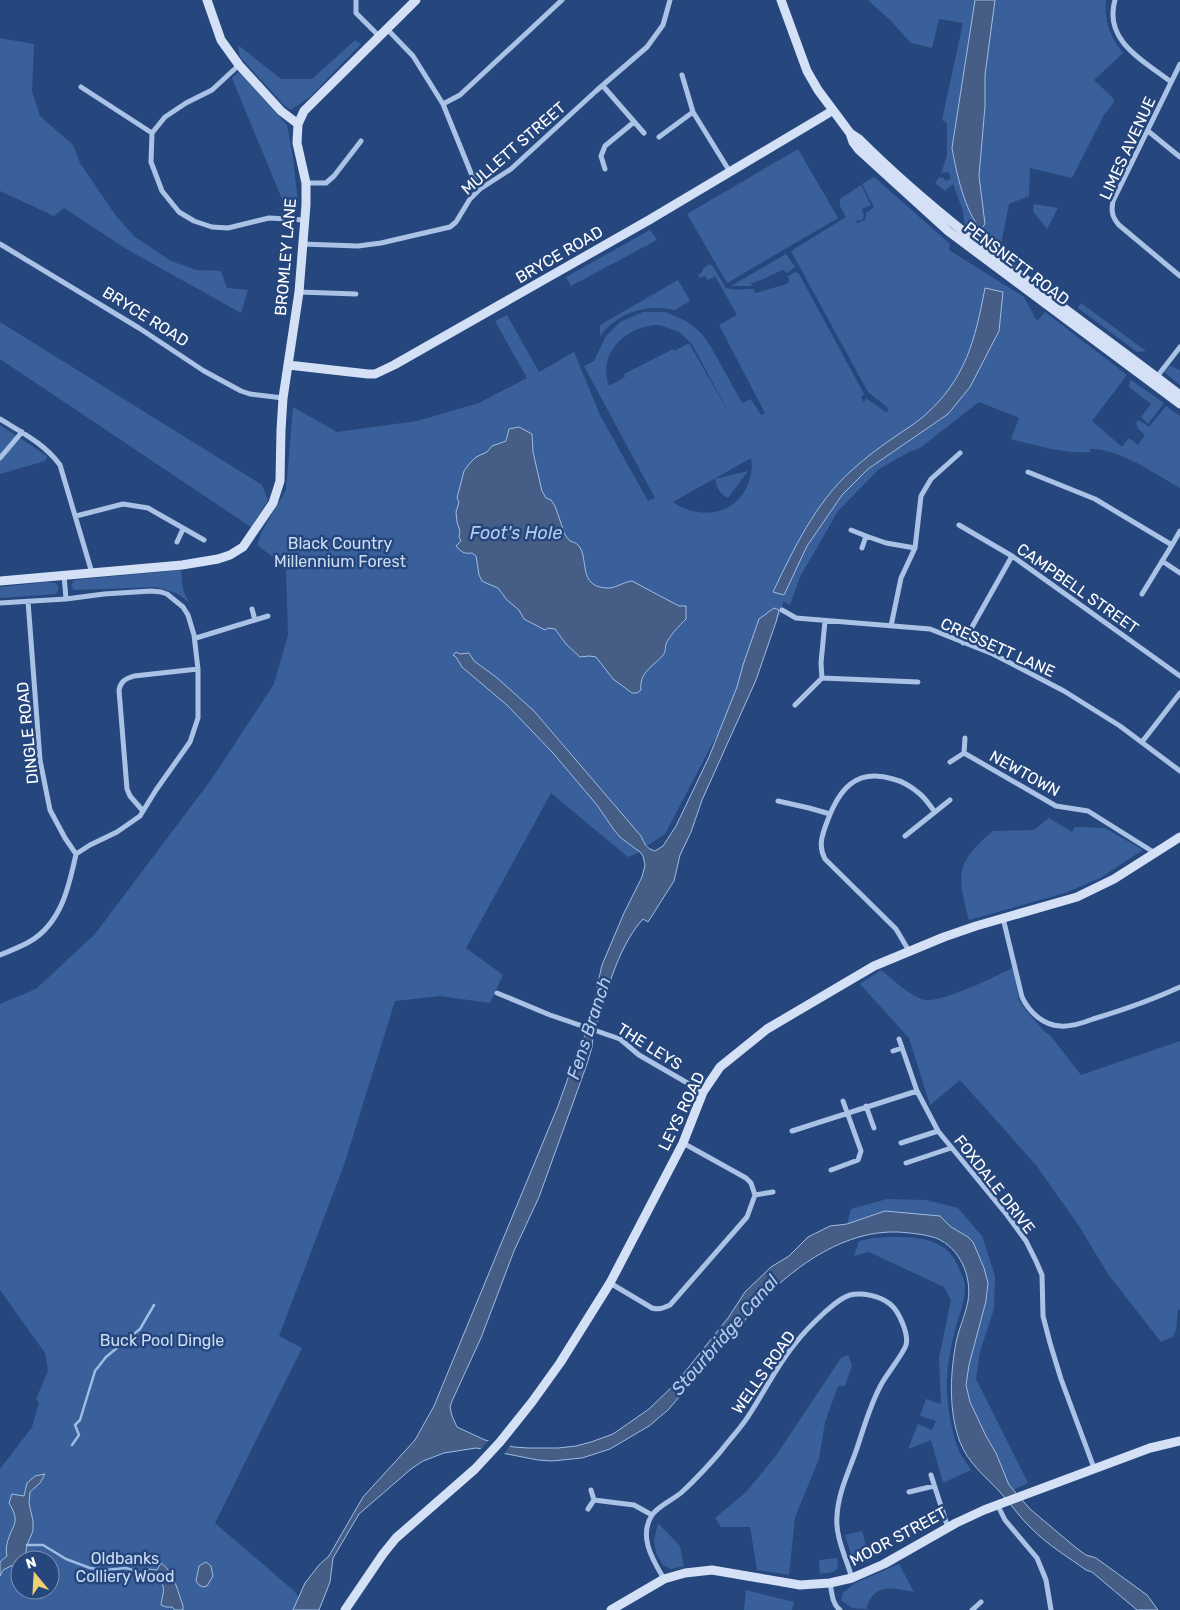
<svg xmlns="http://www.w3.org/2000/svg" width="1180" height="1610" viewBox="0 0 1180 1610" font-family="Rubik,sans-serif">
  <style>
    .green { fill: #39609a; fill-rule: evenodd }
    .water { fill: #465e85; stroke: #9fbce5 }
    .pier { fill: #26477d }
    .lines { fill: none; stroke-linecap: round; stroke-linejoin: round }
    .stream { stroke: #9fbce5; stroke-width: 2.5 }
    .street { stroke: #aac2e5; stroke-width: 5 }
    .secondary { stroke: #d4e0f5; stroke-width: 9 }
    .labels { text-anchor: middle; stroke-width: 5; stroke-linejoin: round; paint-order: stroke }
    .street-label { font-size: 16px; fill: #fff; stroke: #26477d }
    .park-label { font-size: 16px; fill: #cdddf4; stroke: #26477d }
    .water-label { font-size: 18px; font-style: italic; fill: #b6cced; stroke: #26477d }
  </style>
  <rect width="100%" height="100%" fill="#26477d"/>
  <path class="green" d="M868 0H1106C1104 21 1110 37 1123 53L1094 80 1113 98 1114 102 1104 115 1072 178 1030 168 1029 196 1009 204 1002 239V245L998 249 990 250 965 227 963 211 953 184 945 191 935 183 939 177 944 178 945 181 951 179 949 172 941 173 947 156V123L942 120 963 23 939 19 932 48 911 43 891 21Z
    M0 38 34 44 32 91 40 116 73 145 80 163 116 216 135 237 171 261 196 270 221 271 227 288 248 290 241 313 128 250 64 208 54 216 0 191Z
    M355 40 361 44 310 97 291 110 284 105 240 57 238 45 281 79H312Z
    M239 72 287 125 293 158 298 202 295 210 284 204 232 78Z
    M798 149 838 218 727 283 687 214Z
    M874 177 950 244 949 250 1024 297 1037 321 1045 312 1127 375 1092 421 1122 447 1129 438 1138 445 1145 435 1137 428 1138 426 1135 424 1139 420 1149 427 1166 406 1180 416V488C1155 474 1119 448 1090 449L1091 452C1065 454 1037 446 1011 439L1019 418 979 402 920 448 909 452 879 469 838 511 800 577 790 605 783 601 782 611 665 834 639 851 640 852 628 857 551 793 466 948 503 975 490 1003 440 996 395 1001 344 1165 279 1336 302 1348 215 1523 294 1591 308 1610H0V1469L32 1427 39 1403 36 1399 48 1371 45 1353 0 1290V1004L36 989 95 934 211 780 274 684 288 635 286 567 257 545 261 533 286 490 293 407 337 432 417 421 479 403 527 378 495 321 507 315 539 372 574 352 600 415 648 501 655 498 584 366 594 361 606 336 620 322 643 312H666L688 322 701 333 711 347 742 403 751 399 761 415 765 413 719 325 737 315 715 276 708 280 705 276 700 278 698 275 702 272 703 269 710 264 714 268 726 288C735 291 745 289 754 289L755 293 784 285 789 282 788 276 796 272 799 274 864 394 861 397 864 403 866 398 887 413 888 408 868 392 791 251 846 217 840 206V199L861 185 871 205 862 209 864 216 862 220 855 221 857 223 865 220 866 213 874 207 862 184ZM656 325 663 326 679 332 692 344 731 417 689 343 674 351 673 349 624 374 625 377 609 386C597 354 625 327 656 325ZM751 458C753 467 751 475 748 484 736 516 698 520 673 502ZM20 1560H50V1590H20Z
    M1034 204 1058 208 1047 229 1033 211Z
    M650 230 657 240 571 286 566 277Z
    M786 254 795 267 787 273 783 270C772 274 763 281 751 283L752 286H731Z
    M678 280 690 301 675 310C645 304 619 312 600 336V325Z
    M1081 303 1146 351 1137 352 1078 308Z
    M0 322 262 485 268 500 251 527 0 359Z
    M1170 366 1180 370V385L1164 372Z
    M1131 380 1164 403 1148 424 1141 417 1151 404 1129 387 1130 381Z
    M0 425 47 456 45 461 0 474Z
    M748 471 728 498C720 494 717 488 715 479Z
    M181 570 183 590 189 602 176 593 155 587 74 590 71 586 74 580Z
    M47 582 56 583 59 588 56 594 0 598V587Z
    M1049 818 1072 832 1075 827 1105 828 1143 850 1100 878 1065 893 969 920C957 874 955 863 993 831L1034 830Z
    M1013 968 1019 1000 1027 1012 1046 1033 1050 1035 1081 1075 1180 1041V1310L1178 1309 1176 1330 1173 1337 1161 1342 1108 1274 1079 1226 1036 1165 960 1080 930 1105 909 1038 860 984 881 970C894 980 907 994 922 999 938 1006 997 975 1013 968Z
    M887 1199 926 1200 958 1208 982 1236 995 1276 994 1309 980 1351 976 1379 1028 1483 1013 1490 1009 1485 996 1453 986 1436 970 1402 966 1385 969 1365 988 1293V1283L984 1268 973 1242 968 1237 951 1227 944 1219 933 1215H913L885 1211 847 1224 851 1209Z
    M892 1237C917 1237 945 1238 957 1264 960 1271 964 1278 965 1286 965 1298 961 1311 957 1323 952 1342 948 1360 947 1379 946 1399 951 1432 959 1451 962 1457 967 1464 971 1470L943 1483 931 1440 908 1449 918 1424 932 1430 936 1421 920 1416 926 1399 941 1404 939 1358 951 1300 944 1287 869 1252 854 1256 859 1241 873 1238Z
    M848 1355 852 1365 845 1386H838L825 1422 819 1459 795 1517 789 1575 757 1570 750 1527H721L715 1518 747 1491 775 1457 841 1358Z
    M658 1523 680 1546 684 1566 671 1569 663 1565 656 1553 654 1540Z
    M862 1531 870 1561 858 1563 852 1557 845 1535Z
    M837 1558 838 1568 833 1572 820 1574 819 1560Z
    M899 1564 914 1592C891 1588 875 1582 866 1609L852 1608 841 1600 843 1593 855 1583Z
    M746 1590 794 1602 792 1610H744Z"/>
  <path class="water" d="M975 0H995L985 75V106L979 176 985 224 981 229C965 213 956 171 952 148Z
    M985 288 1003 292 999 331 970 387 948 414 868 469 842 495 807 546 784 595 773 592C793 550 816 502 851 471 865 458 881 446 896 436 906 429 916 423 924 416 966 379 975 340 985 288Z
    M519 427 532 434 533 452 542 491 546 498 551 500 555 506 565 535 570 541C595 546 572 586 606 588 615 589 623 582 632 581L679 606H686V619C679 626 670 635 666 644 665 648 666 652 663 655 653 667 639 672 641 690L637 693H632L613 679 596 657 589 656 580 657 566 644 555 629 548 628 545 630 524 619 519 610 507 600 498 588 486 583 482 581 479 575 476 556 472 553C464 554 461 552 456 546L461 541 459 537 460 531 457 522 456 512 459 502 457 498 464 471 469 464 476 457 487 452 492 446 506 441 509 429Z
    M774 608 779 610 776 622 756 680 702 800 691 832 680 855 674 881 648 922 643 919C616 949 605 999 593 1037L592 1047 587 1064 539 1197 514 1251 481 1338 452 1401 450 1407 452 1416 457 1427 485 1440 514 1447 528 1448H558L576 1446 591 1442 613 1434 649 1409 676 1383 728 1318 745 1292 771 1267 789 1256 808 1237 830 1226 847 1224 885 1211 940 1216 951 1227 968 1237 973 1242 984 1268 988 1283 986 1301 969 1365 966 1385 970 1402 986 1436 996 1453 1009 1485 1030 1509 1075 1547 1086 1555 1096 1558 1147 1595 1158 1610H1137L1092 1572 1086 1570C1068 1557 1048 1545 1032 1529 1020 1518 1011 1504 1000 1492 985 1476 968 1463 960 1442 949 1413 950 1378 955 1348 957 1332 965 1317 968 1301 972 1276 960 1248 936 1238 924 1234 910 1233 898 1232 846 1230 798 1264 763 1299L668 1410 649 1426 610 1449 582 1458 552 1461 538 1460 476 1448 444 1453 423 1461 411 1469 359 1514 333 1558 330 1582 319 1610H293L305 1583 319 1565 329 1556 363 1497 415 1440 434 1406 558 1106 578 1050 593 1018 596 991 602 965 624 913 642 877 645 865 643 856 640 852 621 838 614 830 597 805 553 753 508 706 462 667 456 657 453 655 456 652 460 654 469 653 474 661 496 677 534 711 641 836C645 845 646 848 655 851L663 846 676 826 709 757 737 687 743 665 759 619Z
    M45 1474 40 1483 30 1492 29 1503 33 1521V1531L27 1545 25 1557 19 1562 3 1570 0 1576V1562L7 1556C6 1552 6 1548 7 1544 11 1525 22 1524 9 1503L12 1494 24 1496 27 1483 35 1476Z
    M206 1562 211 1566 213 1576 207 1586 203 1587 199 1585 196 1581 199 1566Z
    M161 1563C174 1572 178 1592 183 1606V1610H175L172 1607H166L161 1605C163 1590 169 1583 150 1578L148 1575 149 1569 157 1570Z"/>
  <path class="pier" d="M489 1440 511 1444 503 1456 479 1451Z"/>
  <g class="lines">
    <path class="stream" d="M72 1445 79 1435 75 1425 80 1420 95 1371 106 1357 140 1329 154 1305
      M27 1545H43L66 1559 90 1568 105 1570 126 1568 148 1575"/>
    <path class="street" d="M356 0V13L379 36
      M1115 0C1103 41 1144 61 1171 82
      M387 29 413 56 443 104 471 173 480 189
      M1180 64 1113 201C1111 211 1112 217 1119 225L1180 276
      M239 65 212 90 186 103 165 117 152 133 151 162 162 191 179 212 194 221 212 227 228 228 269 218 305 220
      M682 75 693 112 730 172
      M603 86 644 133
      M81 87 152 133
      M443 104 460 95 562 0
      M1148 131 1180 157
      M659 137 693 112
      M605 169 601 156 605 146 634 122
      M306 183H326L334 176 361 141
      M0 244 139 328 204 371 241 391 250 394 283 398
      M302 244 358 246 381 243 450 227 456 222 470 199 480 189 511 169 596 91 647 47 663 25 670 0
      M299 292 356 294
      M1156 378 1180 347
      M0 419C21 432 45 444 60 465L92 573
      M0 458 22 432
      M1028 472 1095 499 1172 545 1180 531
      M76 516 123 504 148 508 204 540
      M959 525 1012 556 1180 676
      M851 530 866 536
      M177 542 183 529
      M862 548 866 536 886 543 915 548
      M1162 561 1180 573
      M64 575 66 599
      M1142 594 1172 545
      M28 601 40 760 50 810 65 838 76 854
      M0 603 66 599 104 594 151 591 161 592 167 594 183 607 188 615 194 635 198 669V718L190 742 156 790 140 816 117 832 90 845 76 854C69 887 61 924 29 942 20 947 10 951 0 955
      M252 609 255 620
      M782 610 796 618 930 629 993 654 1064 691 1120 726 1180 771
      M891 626 901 578 915 548 921 496 931 479 960 453
      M196 638 268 616
      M963 643 1012 556
      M822 678 918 682
      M795 705 822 678 821 663 825 621
      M1142 742 1180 693
      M964 753 1056 806 1088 811 1155 853
      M950 762 964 753 965 738
      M778 801 809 808 830 814
      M143 811 130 796 127 789 119 690C121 681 125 679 134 676L198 669
      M905 836 950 800
      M1003 918 1022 997C1029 1012 1043 1025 1060 1026 1071 1027 1083 1023 1093 1019 1123 1010 1152 1000 1180 987
      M909 951 896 929 825 859C818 846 822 835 827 822 839 789 856 768 893 779 902 781 913 788 920 794 926 799 930 806 935 812
      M497 993 550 1015 620 1039 639 1055 703 1092
      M899 1039 917 1091 938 1131 1007 1215 1026 1241 1036 1261 1042 1275 1043 1316 1050 1343 1061 1379 1094 1468
      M893 1051 902 1048
      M866 1106 874 1128
      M792 1131 917 1091
      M901 1143 938 1131
      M906 1163 951 1148
      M831 1170 858 1160 861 1151 843 1101
      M755 1195 773 1192
      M610 1283 652 1308C659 1310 663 1308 670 1305L747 1217 755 1195 751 1183 746 1178 683 1143
      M931 1475 948 1528
      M909 1492 934 1486
      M594 1500 634 1505 652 1515
      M997 1504 1005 1520 1037 1558 1046 1580 1051 1610
      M588 1509 594 1500 591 1490
      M664 1579C653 1560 638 1537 652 1515 659 1505 673 1500 682 1492 696 1479 709 1465 721 1451 730 1439 741 1428 749 1415 764 1392 777 1366 794 1345 803 1333 814 1322 825 1312 832 1306 840 1298 850 1295 862 1292 880 1296 890 1304 899 1311 909 1334 906 1345 903 1354 887 1374 882 1383 870 1404 864 1428 856 1451 849 1471 838 1493 837 1516 835 1536 846 1558 852 1578
      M830 1583C832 1593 832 1604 840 1610
      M972 1610 981 1602"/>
    <path class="secondary" d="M207 0 221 40 239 65 281 111 298 124
      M781 0 807 71 818 90 850 133 853 142 859 150 948 231 1180 404
      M850 133 859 139C956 236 1072 311 1180 395
      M288 365 368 374H375L394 365 649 220 832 111
      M0 581 182 565 218 559 230 555 243 547 273 503 280 481 281 430 283 398 299 292 306 205V183L297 143 298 124 304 111 416 0
      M345 1610 383 1554 396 1538 475 1469 500 1442 532 1402 560 1363 610 1283 683 1143 703 1092 720 1067 767 1029 874 966 944 937 976 926 1077 897 1114 879 1180 837
      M611 1610 664 1579 685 1573 712 1570 800 1585 830 1583 852 1578 884 1564 956 1523 984 1510 1150 1448 1180 1441"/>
  </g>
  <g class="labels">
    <g class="street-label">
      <text transform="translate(513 148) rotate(-41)" y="6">MULLETT STREET</text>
      <text transform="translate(1127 148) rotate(-65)" y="6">LIMES AVENUE</text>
      <text transform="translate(559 254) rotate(-30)" y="6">BRYCE ROAD</text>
      <text transform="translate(285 257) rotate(-85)" y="6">BROMLEY LANE</text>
      <text transform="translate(1017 263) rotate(37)" y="6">PENSNETT ROAD</text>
      <text transform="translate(146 316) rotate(32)" y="6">BRYCE ROAD</text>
      <text transform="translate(1078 588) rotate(35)" y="6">CAMPBELL STREET</text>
      <text transform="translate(998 647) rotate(24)" y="6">CRESSETT LANE</text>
      <text transform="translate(27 733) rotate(-96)" y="6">DINGLE ROAD</text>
      <text transform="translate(1025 773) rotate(29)" y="6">NEWTOWN</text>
      <text transform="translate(650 1046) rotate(32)" y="6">THE LEYS</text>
      <text transform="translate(681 1111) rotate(-64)" y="6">LEYS ROAD</text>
      <text transform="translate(995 1184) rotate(52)" y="6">FOXDALE DRIVE</text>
      <text transform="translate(763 1372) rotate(-55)" y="6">WELLS ROAD</text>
      <text transform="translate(898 1536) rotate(-28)" y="6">MOOR STREET</text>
    </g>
    <g class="park-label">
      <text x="340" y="549">Black Country<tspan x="340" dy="18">Millennium Forest</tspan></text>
      <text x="162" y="1346">Buck Pool Dingle</text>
      <text x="125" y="1564">Oldbanks<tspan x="125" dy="18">Colliery Wood</tspan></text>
    </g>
    <g class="water-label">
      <text x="516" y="539">Foot's Hole</text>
      <text transform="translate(589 1028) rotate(-72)" y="6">Fens Branch</text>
      <text transform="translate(725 1335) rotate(-49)" y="6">Stourbridge Canal</text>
    </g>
  </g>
  <g transform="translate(35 1575) rotate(342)"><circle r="24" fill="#26477d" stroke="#7d91b1"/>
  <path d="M0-4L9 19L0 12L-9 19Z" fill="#eed06f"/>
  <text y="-8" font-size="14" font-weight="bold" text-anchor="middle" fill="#ffffff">N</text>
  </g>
</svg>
